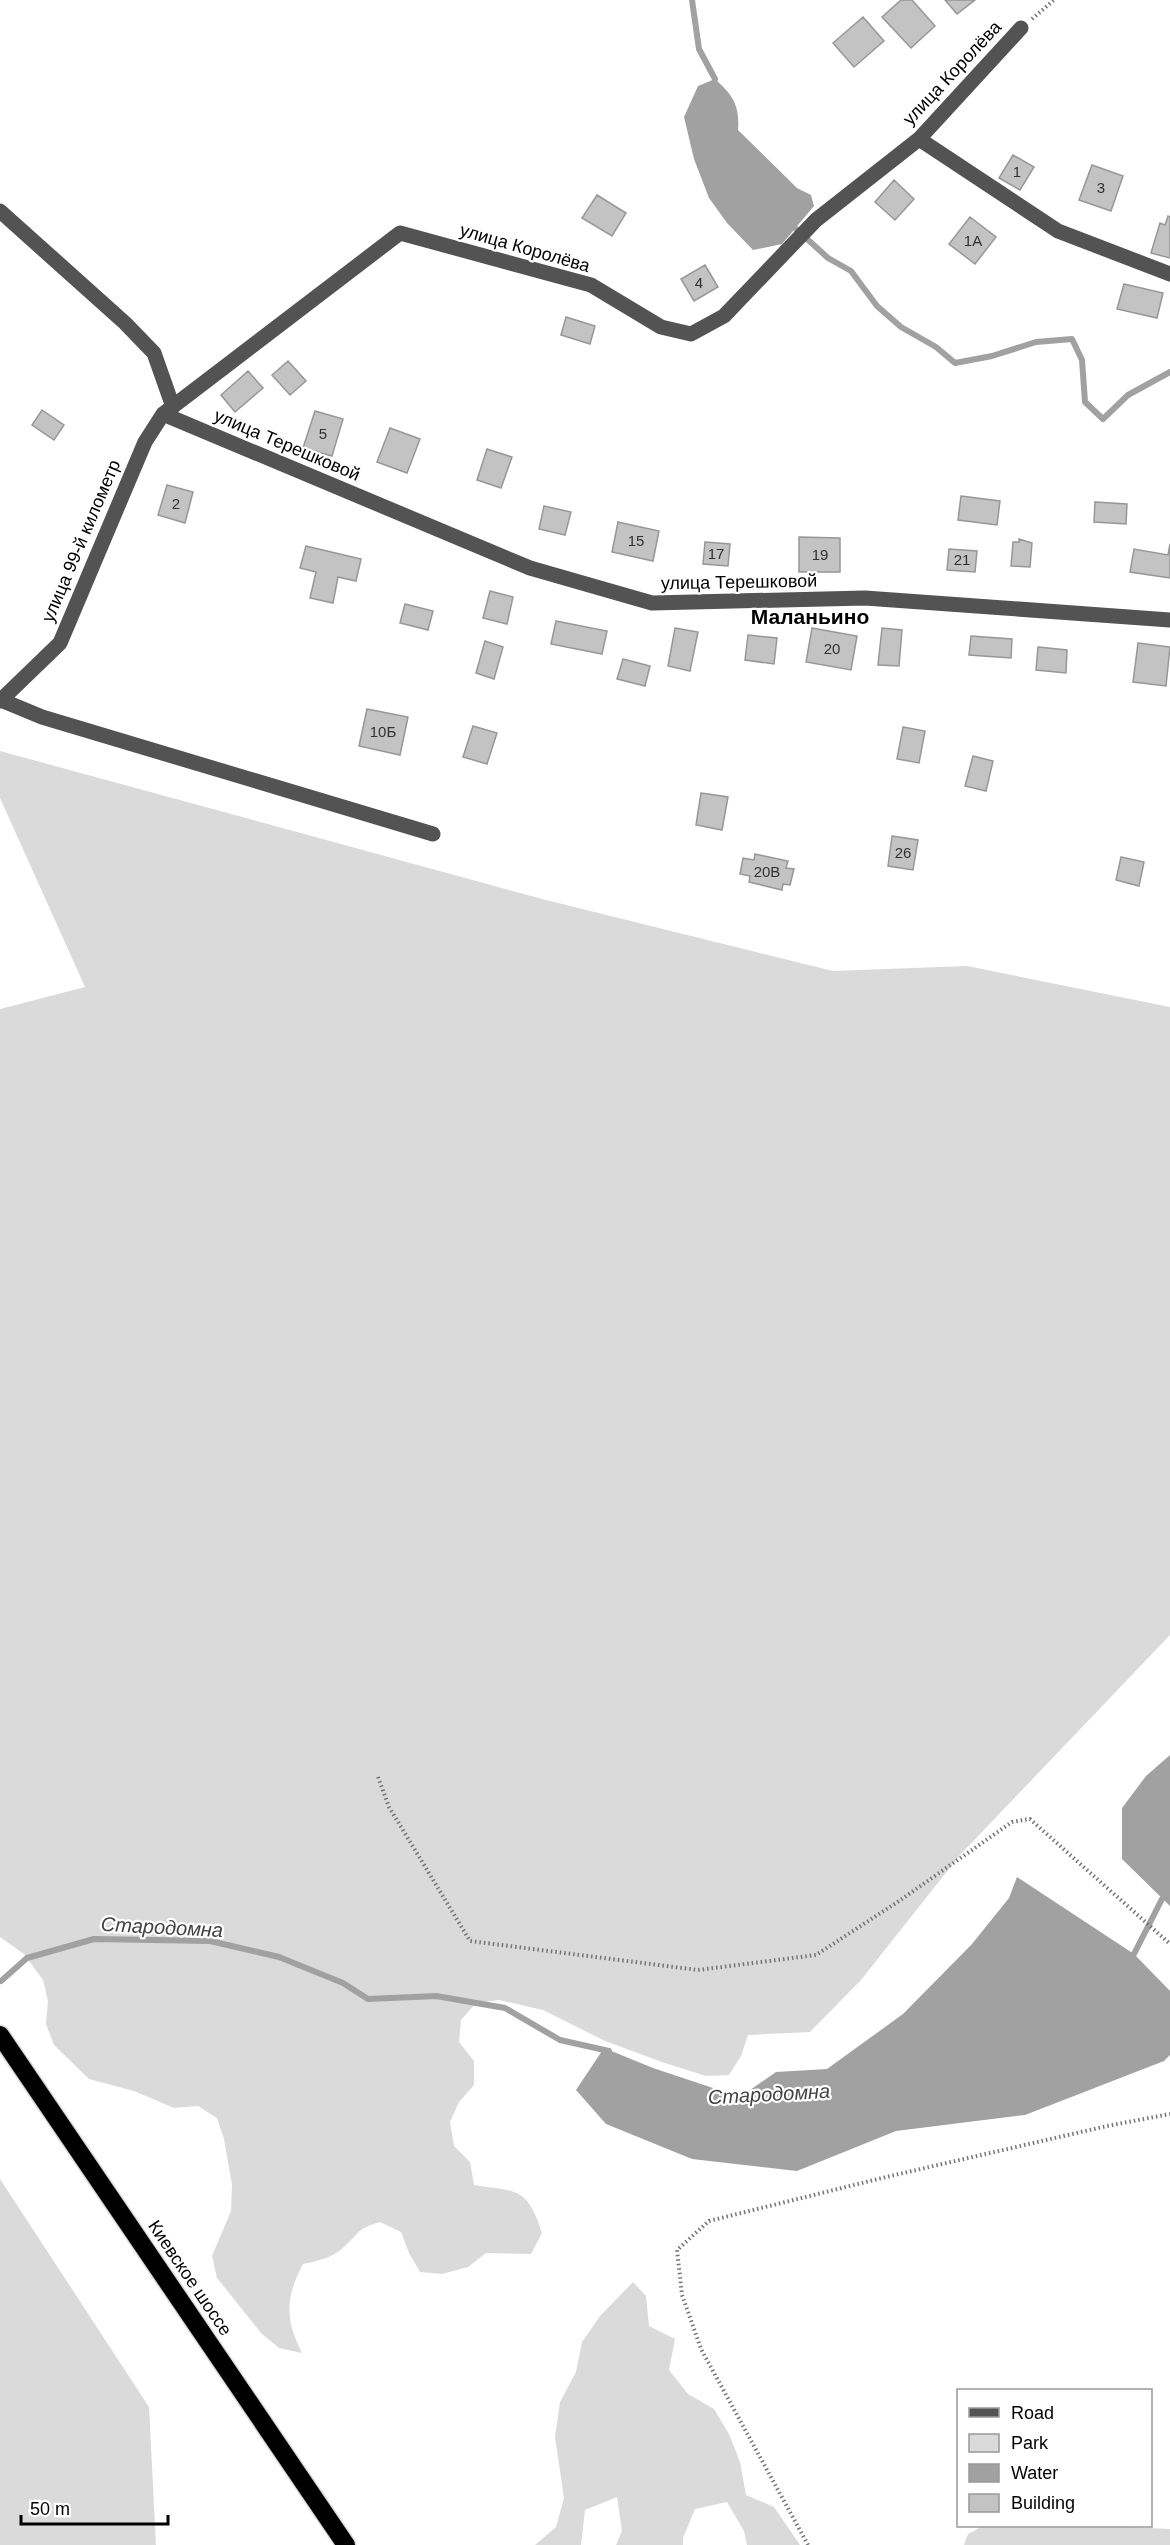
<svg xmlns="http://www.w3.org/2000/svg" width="1170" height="2545" viewBox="0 0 1170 2545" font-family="Helvetica,sans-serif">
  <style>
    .green { fill: #dadada }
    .water { fill: #a1a1a1 }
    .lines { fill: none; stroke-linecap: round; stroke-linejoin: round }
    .stream { stroke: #a1a1a1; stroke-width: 6 }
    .building { fill: #c3c3c3; stroke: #979797; stroke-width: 1.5 }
    .highway-casing { stroke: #dbdbdb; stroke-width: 21 }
    .path { stroke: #757575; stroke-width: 4; stroke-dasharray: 1.5 3; stroke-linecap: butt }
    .minor { stroke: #535353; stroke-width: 15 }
    .highway { stroke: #000; stroke-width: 18 }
    .labels { text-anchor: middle; stroke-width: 4.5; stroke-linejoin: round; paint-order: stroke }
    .number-label { font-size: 15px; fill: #313131 }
    .street-label { font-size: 18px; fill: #000; stroke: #fff }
    .water-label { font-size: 20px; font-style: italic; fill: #424242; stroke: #fff }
    .quarter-label { font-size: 21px; font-weight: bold; fill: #000; stroke: #fff }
  </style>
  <rect width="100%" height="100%" fill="#fff"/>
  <path class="green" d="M0 751 546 900 833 971 967 966 1170 1007V1635L960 1855 861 1980 810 2032 748 2035 741 2056 729 2075 706 2076 662 2062 605 2041 543 2010 499 2000 476 2003 461 2020 459 2042 474 2061V2085L459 2102 450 2122 454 2146 470 2162 474 2185C517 2192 527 2186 542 2233L531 2254 486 2253 468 2267 442 2274 420 2272 409 2253 401 2232 380 2222C357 2229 362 2230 346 2245 335 2257 319 2261 303 2264 285 2298 285 2319 302 2353L279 2348 261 2333 217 2278 212 2256 231 2211 232 2185 224 2139 217 2118 198 2106 174 2108 134 2091 89 2079 54 2045 46 2024 48 2001 43 1980 24 1954 0 1937V1009L85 987 0 798Z
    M0 2179 149 2407 156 2545H0Z
    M633 2282 646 2296 649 2326 675 2339 669 2370 688 2394 714 2409 729 2434 740 2462 746 2495 774 2507 800 2545H747L744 2531 727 2502 695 2509 683 2538V2545H616L622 2531 617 2497 585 2510 581 2545H535L556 2527 564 2498 555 2437 560 2402 576 2372 582 2342 600 2316Z
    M983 2526H1105L1170 2529V2545H964L968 2534Z"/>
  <path class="water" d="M715 79C733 95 740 106 738 130L797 188 811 195 814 206 782 244 753 250 727 223 709 198 694 159 684 117 698 86Z
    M1170 1755V1906L1122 1859V1808L1146 1776Z
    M1017 1877 1134 1954 1170 1991V2055L1164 2061 1025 2115 896 2131 797 2171 692 2159 606 2124 576 2090 604 2048 653 2068 740 2097 776 2072 827 2069 903 2014 972 1944 1009 1898Z"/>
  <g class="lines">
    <path class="stream" d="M692 0 699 49 715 79
      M795 228 828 258 851 271 877 306 901 327 936 347 955 363 992 356 1036 342 1072 339 1082 360 1085 402 1103 419 1128 395 1170 372
      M1128 1958 1134 1954 1162 1899 1170 1891
      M1 1981 27 1958 94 1939 210 1941 279 1957 343 1983 368 1999 436 1996 505 2008 560 2040 609 2051"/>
  </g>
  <path class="building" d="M901 0H912L935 26 911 48 882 17Z
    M945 0H975L957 14Z
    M863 17 884 41 854 67 833 43Z
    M1013 155 1034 167 1020 190 999 178Z
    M1092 165 1123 176 1111 211 1079 200Z
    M894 180 914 199 895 220 875 202Z
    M597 195 626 213 612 236 582 218Z
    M1168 216 1170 217V258L1151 253 1160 223 1165 225Z
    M970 217 996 237 975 264 949 244Z
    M705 265 718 287 694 301 681 279Z
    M1124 284 1163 293 1157 318 1117 309Z
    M566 317 595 326 590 344 561 335Z
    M288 361 306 381 290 395 272 375Z
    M248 371 263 388 235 412 221 395Z
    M42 410 64 425 54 440 32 425Z
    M315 411 343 419 332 456 303 448Z
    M390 428 420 439 407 473 377 462Z
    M487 449 512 457 501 488 477 480Z
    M167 485 193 492 185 523 158 515Z
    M961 496 1000 501 997 525 958 520Z
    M1095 502 1127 504 1126 524 1094 522Z
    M544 506 571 512 565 535 539 529Z
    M618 522 659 531 653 561 612 552Z
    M799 537 840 538V572H799Z
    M1019 539 1032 543 1030 567 1011 566 1013 542H1019Z
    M705 542 730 544 728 566 703 564Z
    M1170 544V578L1130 572 1134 549 1168 555Z
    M306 546 361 559 356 581 338 577 333 603 310 598 316 572 300 568Z
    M949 549 977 551 975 572 947 570Z
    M490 591 513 597 507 624 483 618Z
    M405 604 433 611 428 630 400 623Z
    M556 621 607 631 602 654 551 644Z
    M675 628 698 632 690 671 668 666Z
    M812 628 857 636 851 670 806 662Z
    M882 628 902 630 899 666 878 665Z
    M748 635 777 638 774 664 745 660Z
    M971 636 1012 639 1011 658 969 655Z
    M485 641 503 647 494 679 476 673Z
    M1138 643 1170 647 1166 686 1133 682Z
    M1038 647 1067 650 1066 673 1036 670Z
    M623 659 650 666 645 686 617 679Z
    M367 709 408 717 400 755 359 746Z
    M473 726 497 733 487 764 463 757Z
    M903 727 925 731 919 763 897 759Z
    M973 756 993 761 986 791 965 786Z
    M701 793 728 797 722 830 696 825Z
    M892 836 918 840 913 870 888 866Z
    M755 854 788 861 786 868 794 869 790 885 783 884 782 890 749 882 750 876 740 874 743 858 754 860Z
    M1121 857 1144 862 1139 886 1116 880Z"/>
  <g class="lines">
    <defs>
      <path id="highway" d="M0 2035 346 2545"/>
    </defs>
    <use href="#highway" class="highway-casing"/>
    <path class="path" d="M1032 19 1054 0
      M378 1777 389 1807 470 1941 698 1970 816 1955 899 1901 1012 1822 1030 1819 1170 1944
      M808 2545 701 2349 682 2295 677 2250 709 2221 886 2177 1107 2126 1170 2114"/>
    <path class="minor" d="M919 139 1058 231 1170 274
      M0 211 125 323 154 353 173 407
      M163 414 530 568 652 603 865 598 1170 620
      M1 700 42 717 433 834
      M0 701 60 643 145 442 163 414 400 233 591 285 661 327 691 334 724 316 816 220 919 139 1021 28"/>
    <use href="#highway" class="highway"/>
  </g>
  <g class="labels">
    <g class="number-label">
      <text x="1017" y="177">1</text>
      <text x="1101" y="193">3</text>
      <text x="973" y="246">1А</text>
      <text x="699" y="288">4</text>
      <text x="323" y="439">5</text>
      <text x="176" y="509">2</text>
      <text x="636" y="546">15</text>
      <text x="716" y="559">17</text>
      <text x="820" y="560">19</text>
      <text x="962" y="565">21</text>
      <text x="832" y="654">20</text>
      <text x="383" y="737">10Б</text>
      <text x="903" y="858">26</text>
      <text x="767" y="877">20В</text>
    </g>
    <g class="street-label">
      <text transform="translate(952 73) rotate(-47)" y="6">улица Королёва</text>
      <text transform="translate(525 248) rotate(16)" y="6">улица Королёва</text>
      <text transform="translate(287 445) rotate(23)" y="6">улица Терешковой</text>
      <text transform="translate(81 541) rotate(-67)" y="6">улица 99-й километр</text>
      <text transform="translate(739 582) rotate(-1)" y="6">улица Терешковой</text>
      <text transform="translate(190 2278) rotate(56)" y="6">Киевское шоссе</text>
    </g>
    <g class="water-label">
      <text transform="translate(162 1927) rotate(3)" y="7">Стародомна</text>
      <text transform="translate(769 2094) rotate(-3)" y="7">Стародомна</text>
    </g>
    <g class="quarter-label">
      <text x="810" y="624">Маланьино</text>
    </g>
  </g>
  <rect x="957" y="2389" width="195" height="138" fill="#ffffff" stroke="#999999" stroke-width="1.5"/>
  <rect x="969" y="2408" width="30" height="9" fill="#535353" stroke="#999999" stroke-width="1.5"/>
  <text x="1011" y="2419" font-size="18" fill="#000000">Road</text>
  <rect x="969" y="2434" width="30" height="18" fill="#dadada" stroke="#999999" stroke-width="1.5"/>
  <text x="1011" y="2449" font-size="18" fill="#000000">Park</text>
  <rect x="969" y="2464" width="30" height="18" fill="#a1a1a1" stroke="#999999" stroke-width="1.5"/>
  <text x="1011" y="2479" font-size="18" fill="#000000">Water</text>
  <rect x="969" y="2494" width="30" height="18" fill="#c3c3c3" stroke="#999999" stroke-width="1.5"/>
  <text x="1011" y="2509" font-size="18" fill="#000000">Building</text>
  <path d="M21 2515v9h147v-9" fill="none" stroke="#000000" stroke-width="3"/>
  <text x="30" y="2515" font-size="18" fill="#000000" stroke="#ffffff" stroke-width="4.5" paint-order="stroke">50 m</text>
</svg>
